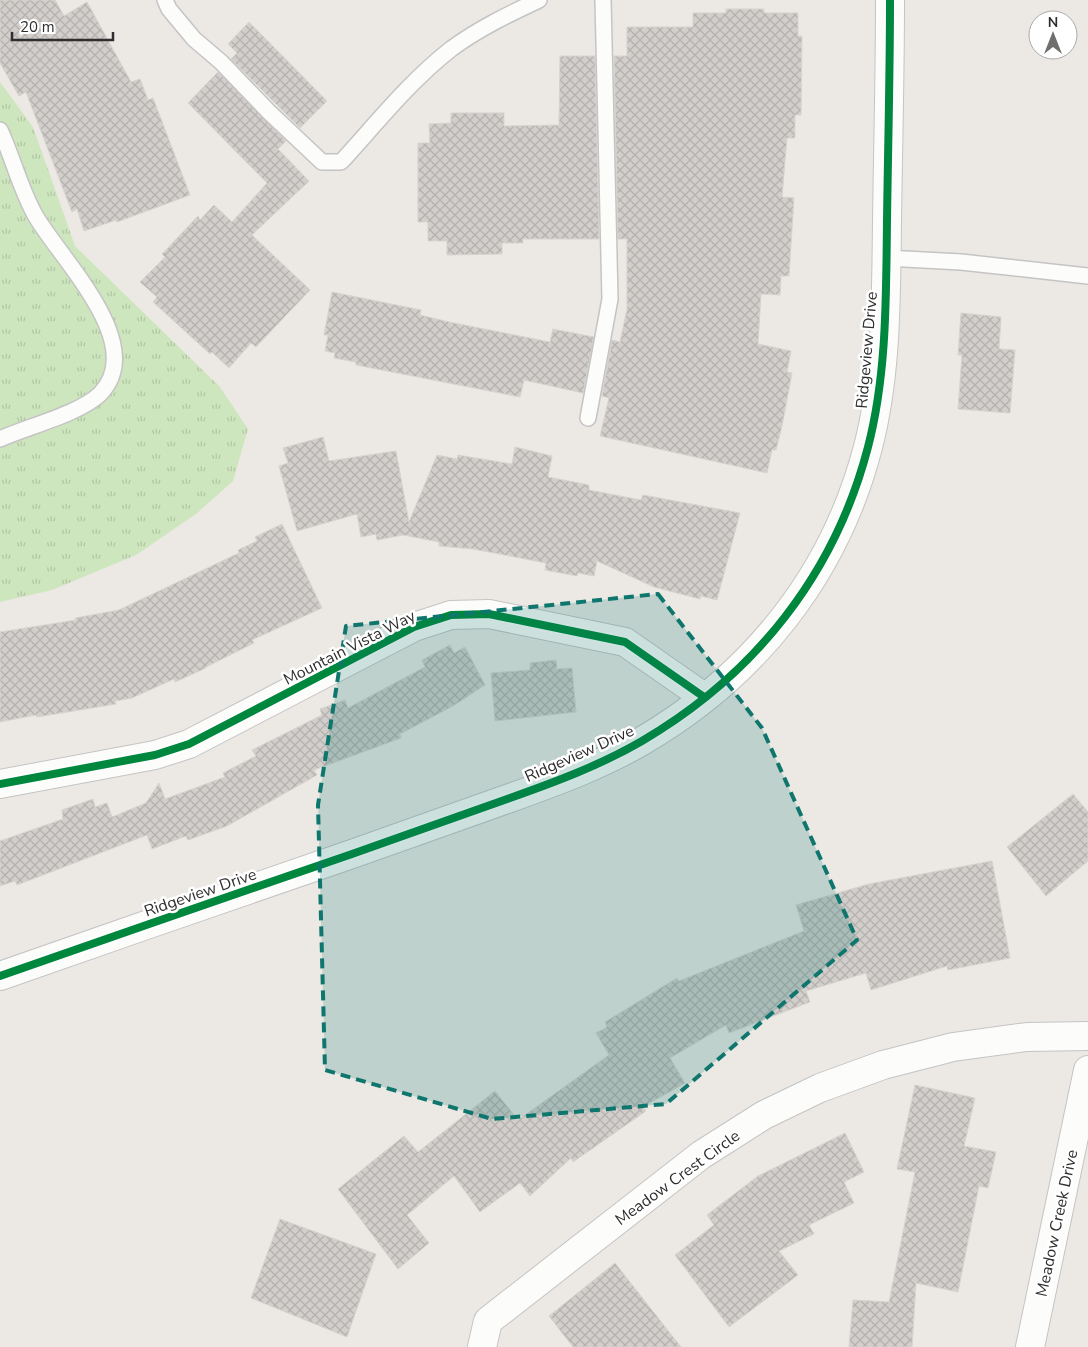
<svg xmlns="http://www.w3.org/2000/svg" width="1088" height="1347" viewBox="0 0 1088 1347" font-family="'Nunito Sans',sans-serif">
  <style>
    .grass { fill: url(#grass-tufts) }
    .building { fill: url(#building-cross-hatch); stroke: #d7d4d0 }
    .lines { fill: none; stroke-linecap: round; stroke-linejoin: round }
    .lane-casing { stroke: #c5c4c5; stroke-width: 18 }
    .street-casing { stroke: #c5c4c5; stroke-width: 30 }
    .secondary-casing { stroke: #c5c4c5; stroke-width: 30 }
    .lane { stroke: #fcfcfb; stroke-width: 15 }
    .street { stroke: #fcfcfb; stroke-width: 28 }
    .secondary { stroke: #fcfcfb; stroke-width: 28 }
    .cycleway-casing { stroke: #fff; stroke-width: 11 }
    .cycleway { stroke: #00873e; stroke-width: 8 }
    .marked { fill: #0f766e; fill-opacity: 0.2; stroke: #0f766e; stroke-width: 4; stroke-dasharray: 10 6; stroke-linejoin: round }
    .labels { text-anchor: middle; stroke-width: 5; stroke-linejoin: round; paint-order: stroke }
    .street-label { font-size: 16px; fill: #2e2e2e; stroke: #fff }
  </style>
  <defs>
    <pattern id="grass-tufts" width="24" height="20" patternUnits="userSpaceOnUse" patternTransform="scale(1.25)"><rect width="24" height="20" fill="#cee6be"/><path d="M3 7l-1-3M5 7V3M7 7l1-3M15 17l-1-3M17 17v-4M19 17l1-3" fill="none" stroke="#b1c6a4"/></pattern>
    <pattern id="building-cross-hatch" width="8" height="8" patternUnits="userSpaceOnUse" patternTransform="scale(1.25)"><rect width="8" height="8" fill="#d1cecb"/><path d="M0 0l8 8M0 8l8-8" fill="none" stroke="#b4b1af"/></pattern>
  </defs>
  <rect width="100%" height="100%" fill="#ece8e4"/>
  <path class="grass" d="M0 82 33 127 75 246 220 387 248 429 233 481 196 514 136 555 52 590 0 602Z"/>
  <path class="building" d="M0 0H55L64 16 87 2 131 82 140 79 148 100 153 98 190 195 117 222 116 220 84 231 77 209 72 212 26 92 19 96 0 63Z
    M726 9H764V13H798V36H802L801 115H795V138H787L782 197 794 198 789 276H781L780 295 761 294 758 344 791 351 787 372 792 373 782 426 776 450H772L767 473 600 436 609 398 602 396 612 340 620 342 627 309V239H618L614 56H627V27H693V13H726Z
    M249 22 327 101 300 128 231 59 237 53 228 44Z
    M560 56H595L599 239H523V243H502V254L447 255V241H428V222H418V143H430L429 124 451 123V113H504V126L559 125Z
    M218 72 286 141 278 149 309 181 252 235 310 290 256 347 251 343 229 368 212 352 210 354 153 302 157 297 140 282 165 257 162 254 198 216 200 220 214 205 232 222 267 183 188 103Z
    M332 292 421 310 420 315 449 322 550 342 553 329 594 337 583 393 524 380 520 397 356 365V362L334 358 335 353 325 351 328 335H324Z
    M961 313 1001 317 999 349 1015 350 1010 413 958 409 962 355H958Z
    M323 437 329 461 396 451 409 522 437 455 457 459 458 455 512 464 515 447 552 456 548 477 589 485V490L641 500 643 495 740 513 717 600 701 596 700 599 654 587 597 561 594 576 578 573 577 576 545 570 546 563 473 549 439 546V542L403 535 377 540 376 534 361 537 357 514 297 531 279 466 288 463 283 448Z
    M282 524 322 608 252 640 254 643 206 667V668L175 682 174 679 132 698 115 701 116 704 37 717 36 715 0 722V632L76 620 75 618 119 610 239 553 238 550 257 541 255 537Z
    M450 645 454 653 465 647 485 685 453 706 400 734 401 738 314 770 317 775 227 826 188 840 186 836 152 849 147 835 17 885 15 881 0 886V841L63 819 62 810 93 799 95 807 107 803 112 817 146 803 159 783 165 799 225 777 223 773 256 756 252 750 322 715 320 709 345 700 348 708 425 667 422 660Z
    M556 660 557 669 572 668 576 712 495 721 491 673 530 670V663Z
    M1073 794 1088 812V861L1046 896 1007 847Z
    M992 861 1010 958 948 970 947 966 871 990 866 973 806 991 810 1002 729 1033 726 1025 670 1058 685 1083 643 1107 646 1111 573 1162 571 1158 530 1196 520 1183 480 1212 454 1176 407 1215 429 1243 398 1269 338 1189 404 1136 418 1152 495 1091 518 1120 609 1055 596 1033 607 1027 605 1022 677 978 679 981 804 931 796 905 869 884Z
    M915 1085 975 1098 964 1146 996 1152 988 1188 979 1186 958 1292 916 1283 912 1347H849L853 1300 889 1302 915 1172 897 1169Z
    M845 1133 864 1172 844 1182 854 1203 809 1225 814 1234 779 1251 798 1275 729 1327 675 1255 714 1225 707 1215 758 1176Z
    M280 1219 376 1254 347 1337 251 1298Z
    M615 1263 681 1347H573L549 1316Z"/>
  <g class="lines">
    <defs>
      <path id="lane" d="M165 0 169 9 194 39 221 62 269 112 322 162H341C376 124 410 81 451 49 478 29 509 14 539 0
        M0 130C13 158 20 188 35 215 60 259 149 344 100 394 79 414 29 426 0 439
        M886 258 961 262 1088 276
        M588 418 610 299 603 0"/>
      <path id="street" d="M0 784 155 755 189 744 414 627 451 615 489 614 625 642 704 697
        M482 1347 488 1321 701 1155 764 1115 820 1088 883 1065 953 1047 1027 1037 1088 1036
        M1030 1347 1088 1070"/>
      <path id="secondary" d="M0 976C117 935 235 894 352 854 405 835 457 817 510 798 555 782 601 765 642 741 755 675 835 574 868 447 887 374 886 296 887 221 888 147 890 74 890 0"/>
    </defs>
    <use href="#lane" class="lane-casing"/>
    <use href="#street" class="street-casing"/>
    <use href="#secondary" class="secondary-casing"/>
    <use href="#lane" class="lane"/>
    <use href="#street" class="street"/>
    <use href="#secondary" class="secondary"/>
    <defs>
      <path id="cycleway" d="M0 784 155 755 189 744 414 627 451 615 489 614 625 642 704 697
        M0 976C117 935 235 894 352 854 405 835 457 817 510 798 555 782 601 765 642 741 755 675 835 574 868 447 887 374 886 296 887 221 888 147 890 74 890 0"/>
    </defs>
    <use href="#cycleway" class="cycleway-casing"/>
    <use href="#cycleway" class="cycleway"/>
  </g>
  <path class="marked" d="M658 594 762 728 857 940 666 1104 492 1119 325 1070 318 805 346 626Z"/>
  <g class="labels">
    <g class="street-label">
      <text transform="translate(866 350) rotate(-85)" y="6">Ridgeview Drive</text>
      <text transform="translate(349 647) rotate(-27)" y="6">Mountain Vista Way</text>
      <text transform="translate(579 753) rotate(-24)" y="6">Ridgeview Drive</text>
      <text transform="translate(200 892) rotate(-19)" y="6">Ridgeview Drive</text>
      <text transform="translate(677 1177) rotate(-36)" y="6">Meadow Crest Circle</text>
      <text transform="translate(1056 1223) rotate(-78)" y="6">Meadow Creek Drive</text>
    </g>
  </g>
  <g transform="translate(1053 35)"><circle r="24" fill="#ffffff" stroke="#ababab"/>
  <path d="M0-4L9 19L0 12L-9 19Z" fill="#706f6e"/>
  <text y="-8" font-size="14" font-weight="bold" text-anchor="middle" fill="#2e2e2e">N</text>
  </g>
  <path d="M12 32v8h101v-8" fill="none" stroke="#2e2e2e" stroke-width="2.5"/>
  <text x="20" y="32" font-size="15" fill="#2e2e2e" stroke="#ffffff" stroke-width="4" paint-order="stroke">20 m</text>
</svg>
